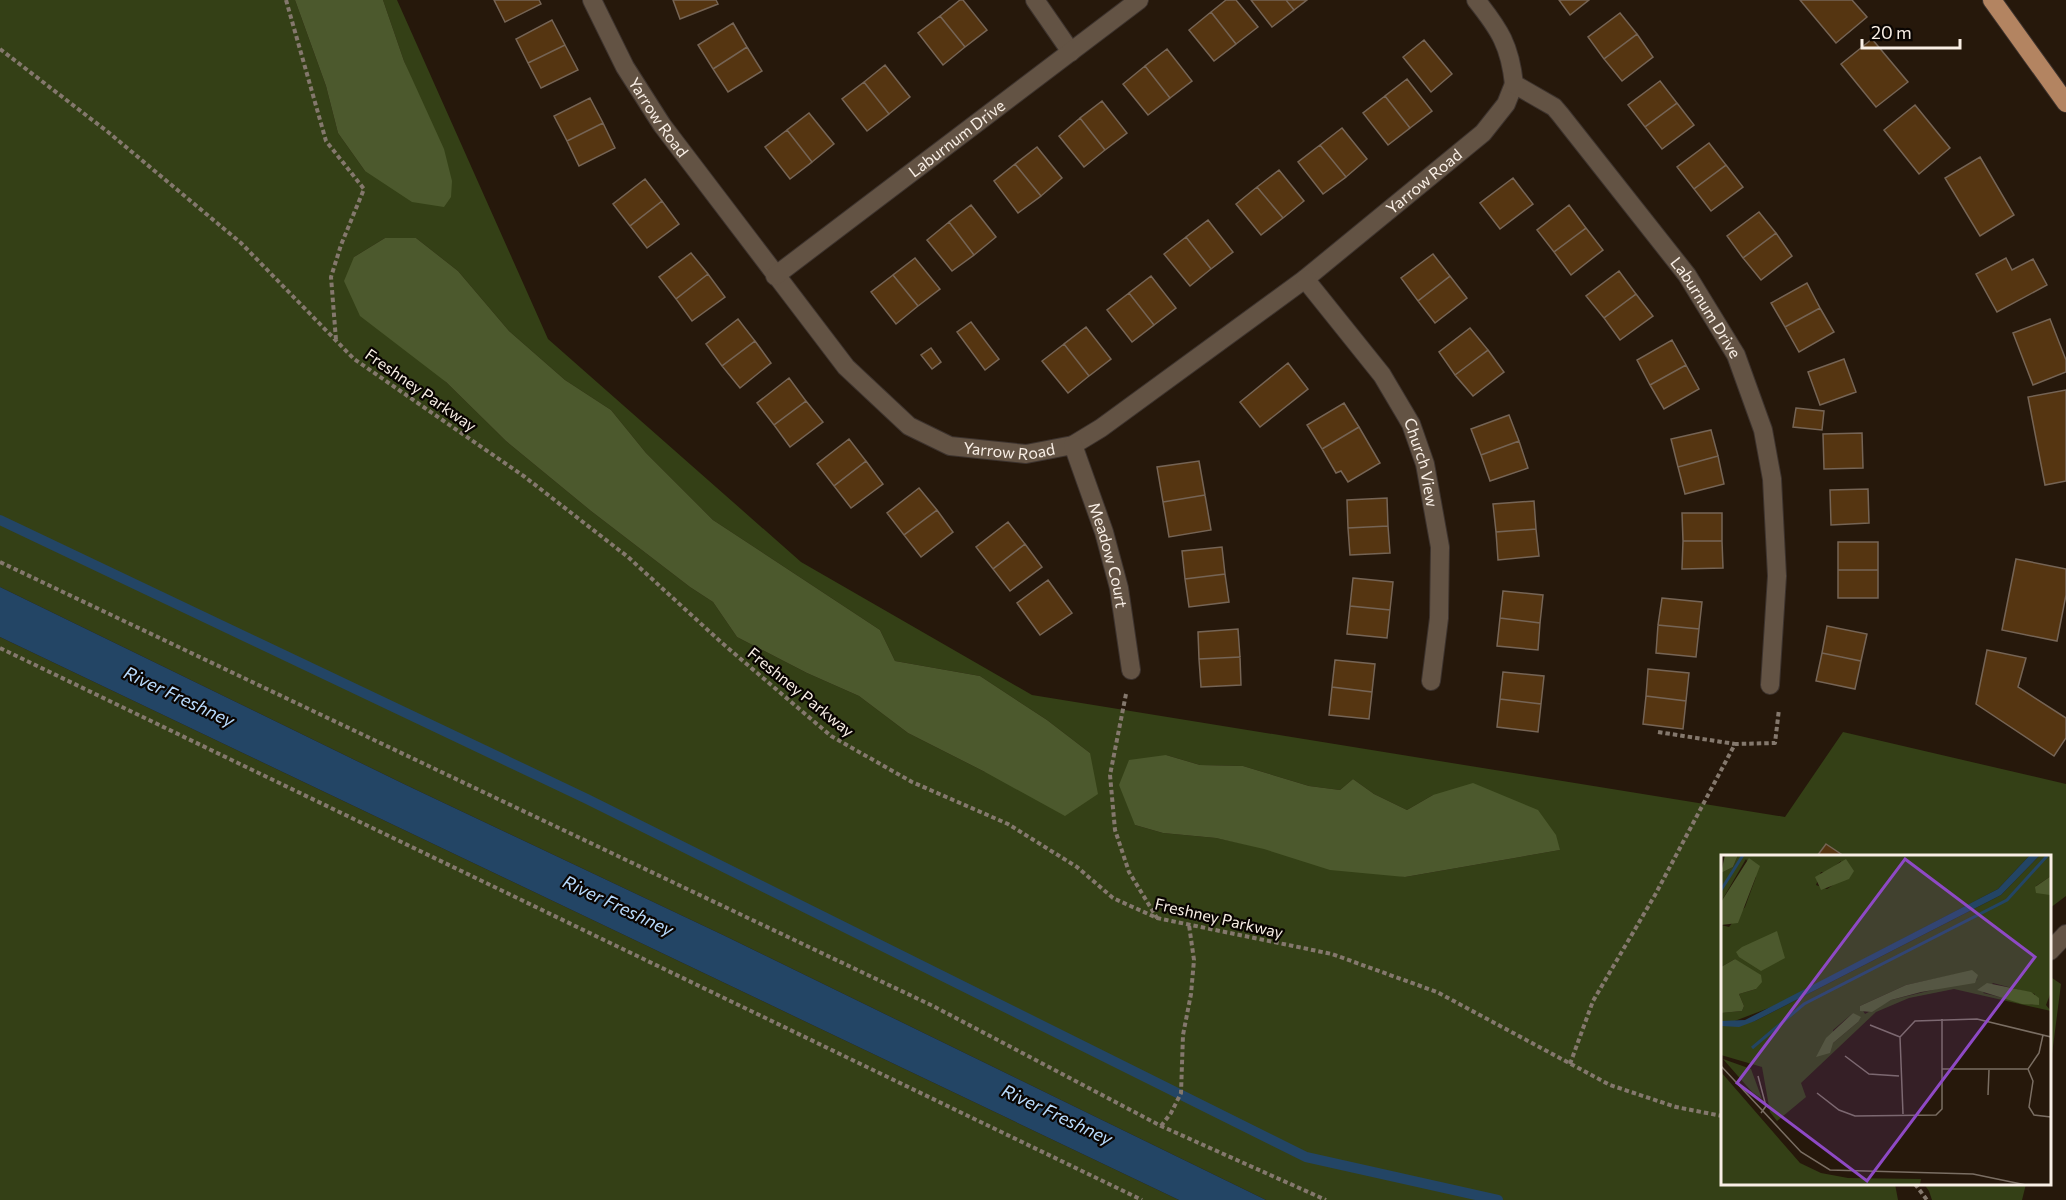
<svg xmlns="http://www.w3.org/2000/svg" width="2066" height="1200" viewBox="0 0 2066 1200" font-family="Commissioner,sans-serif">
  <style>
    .green { fill: #344016; fill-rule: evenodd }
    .forest { fill: #4c592d }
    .water { fill: #234565 }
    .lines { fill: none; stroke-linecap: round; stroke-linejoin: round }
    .stream { stroke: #234565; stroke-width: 10 }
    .building { fill: #553511; stroke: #756455; stroke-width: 1.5 }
    .minor-casing { stroke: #3d332e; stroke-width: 20 }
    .major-casing { stroke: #3d332e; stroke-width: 20 }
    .path { stroke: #84786d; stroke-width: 4; stroke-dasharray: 4.5 3; stroke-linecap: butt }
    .minor { stroke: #635344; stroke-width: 18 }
    .major { stroke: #b38461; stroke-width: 18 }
    .labels { text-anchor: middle; stroke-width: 4.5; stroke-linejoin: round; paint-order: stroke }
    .street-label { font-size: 16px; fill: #f9efe6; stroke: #0a0502 }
    .water-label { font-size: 18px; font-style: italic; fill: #b8dafc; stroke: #0a0502 }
    .inset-river { fill: none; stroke: #234565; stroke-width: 3 }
    .inset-road { fill: none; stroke: #7a6e63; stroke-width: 1.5 }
    .view { fill: #8e49c5; fill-opacity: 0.15; stroke: #8e49c5; stroke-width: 3 }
    .inset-edge { fill: none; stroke: #f9efe6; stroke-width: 3 }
  </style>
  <rect width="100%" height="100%" fill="#26180b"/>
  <path class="green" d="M0 0H295L326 86 338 133 365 171 417 93 404 61 383 0H397L548 339 801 562 1032 695 1785 817 1843 732 2066 784V896L2050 908V856H1722V1184H1895L1898 1200H1266L723 935 406 785 0 587ZM385 238H416L458 271 509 331 565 380 611 410 646 453 713 520 880 630 895 661 980 676 1047 720 1090 753 985 772 908 733 859 696 807 673 737 637 713 602 690 587 591 511 506 441 446 382 354 257ZM1166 755 1200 765 1243 766 1309 786 1340 790 1353 779 1374 794 1407 810 1433 795 1560 850 1405 877 1216 838 1163 833 1135 825Z
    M0 637 1179 1200H0Z
    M2052 978 2061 984 2050 1070V982Z
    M1924 1184H2026L2022 1200H1932L1929 1191Z"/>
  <path class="forest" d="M295 0H383L404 61 444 149 452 181 451 197 444 207 412 202 365 171 338 133 326 86Z
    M385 238H416L458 271 509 331 565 380 611 410 646 453 713 520 880 630 895 661 980 676 1047 720 1090 753 1098 794 1065 816 985 772 908 733 859 696 807 673 737 637 713 602 690 587 591 511 506 441 446 382 360 316 344 281 354 257Z
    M1166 755 1200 765 1243 766 1309 786 1340 790 1353 779 1374 794 1407 810 1433 795 1473 783 1538 810 1556 835 1560 850 1405 877 1330 870 1264 849 1216 838 1163 833 1135 825 1119 785 1129 760Z"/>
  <path class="water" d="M0 587 406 785 723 935 1266 1200H1179L0 637Z"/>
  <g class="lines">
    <path class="stream" d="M0 520 587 799 1306 1157 1498 1200"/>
  </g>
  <path class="building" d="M494 0H539L541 4 505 22Z
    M673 0H716L718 4 680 19Z
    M960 0H963L987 30 965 47 940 16Z
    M1226 0H1236L1258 27 1236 44 1211 12Z
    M1251 0H1286L1294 10 1272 27Z
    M1286 0H1307L1294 10Z
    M1559 0H1589L1570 15Z
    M1800 0H1852L1867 17 1836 43Z
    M1211 12 1236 44 1214 61 1189 30Z
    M1620 13 1637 34 1604 59 1588 37Z
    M940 16 965 47 943 65 918 33Z
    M552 20 565 45 528 63 516 39Z
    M733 23 747 47 713 69 698 45Z
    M1637 34 1653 57 1622 81 1604 59Z
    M1872 39 1908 82 1876 107 1841 64Z
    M1424 40 1452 74 1431 92 1403 57Z
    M565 45 578 70 541 88 528 63Z
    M747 47 762 71 728 92 713 69Z
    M1167 49 1192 81 1170 98 1145 66Z
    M885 65 910 97 889 114 864 82Z
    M1145 66 1170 98 1148 115 1123 84Z
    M1407 79 1432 111 1410 128 1385 96Z
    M1660 81 1677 103 1645 127 1628 105Z
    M864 82 889 114 867 131 842 99Z
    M1385 96 1410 128 1388 145 1363 113Z
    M590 98 603 123 567 141 554 116Z
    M1102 101 1127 133 1105 150 1080 118Z
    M1677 103 1694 125 1662 149 1645 127Z
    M1915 105 1950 148 1919 174 1884 130Z
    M809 113 834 144 812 162 787 130Z
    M1080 118 1105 150 1084 167 1059 136Z
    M603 123 615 148 579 166 567 141Z
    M1342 128 1367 159 1346 177 1320 145Z
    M787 130 812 162 790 179 765 147Z
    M1709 143 1726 165 1694 189 1677 167Z
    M1320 145 1346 177 1323 194 1298 162Z
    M1037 147 1062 178 1041 196 1015 164Z
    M1980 157 2014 215 1980 236 1945 178Z
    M1015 164 1041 196 1018 213 994 181Z
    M1726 165 1743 187 1711 211 1694 189Z
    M1279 170 1304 201 1283 218 1257 187Z
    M1513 178 1533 204 1500 229 1480 203Z
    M645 179 662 201 630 226 613 204Z
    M1257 187 1283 218 1261 235 1236 204Z
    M662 201 679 224 647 248 630 226Z
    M971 205 996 237 974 255 949 222Z
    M1569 205 1586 228 1554 252 1537 230Z
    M1759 212 1776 233 1743 258 1727 236Z
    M1208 220 1233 252 1211 269 1186 237Z
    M949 222 974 255 952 271 927 240Z
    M1586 228 1603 250 1571 275 1554 252Z
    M1776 233 1792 256 1761 280 1743 258Z
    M1186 237 1211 269 1190 286 1164 254Z
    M691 253 708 274 676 299 659 277Z
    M1433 254 1450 276 1418 301 1401 278Z
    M915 258 940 289 918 306 893 275Z
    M2006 258 2012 270 2033 259 2047 285 1997 312 1976 274Z
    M1619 271 1636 294 1604 318 1586 296Z
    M708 274 725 297 692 321 676 299Z
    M893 275 918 306 896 324 871 292Z
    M1151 276 1176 308 1154 325 1129 293Z
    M1450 276 1467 298 1435 323 1418 301Z
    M1807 283 1820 308 1785 327 1771 303Z
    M1129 293 1154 325 1132 342 1107 310Z
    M1636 294 1653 316 1620 340 1604 318Z
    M1820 308 1834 332 1799 352 1785 327Z
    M738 319 755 341 722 366 706 344Z
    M2050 319 2066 360V372L2033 385 2013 333Z
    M971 322 999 359 985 370 957 332Z
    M1086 327 1111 359 1089 376 1064 344Z
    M1470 328 1488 350 1455 375 1439 352Z
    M1672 340 1686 365 1650 385 1637 360Z
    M755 341 771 363 740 388 722 366Z
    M1064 344 1089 376 1068 393 1042 361Z
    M931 348 941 362 932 369 921 355Z
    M1488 350 1504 372 1473 396 1455 375Z
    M1844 359 1856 392 1820 405 1808 372Z
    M1288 363 1308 389 1260 427 1240 402Z
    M1686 365 1699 389 1664 409 1650 385Z
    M789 378 806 401 774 425 757 403Z
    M2066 390V481L2045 485 2028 397Z
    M806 401 823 422 790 447 774 425Z
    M1344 403 1359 427 1322 449 1307 425Z
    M1796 408 1824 411 1822 430 1793 427Z
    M1509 415 1519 441 1481 455 1471 429Z
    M1359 427 1380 463 1348 482 1341 471 1336 473 1322 449Z
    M1711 430 1718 456 1678 467 1671 439Z
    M1862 433 1863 468 1824 469 1823 434Z
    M849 439 866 461 834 486 817 464Z
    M1519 441 1528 468 1490 481 1481 455Z
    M1718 456 1724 484 1685 494 1678 467Z
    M866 461 883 484 851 508 834 486Z
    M1199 461 1205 495 1163 502 1157 467Z
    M919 488 937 510 904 535 887 513Z
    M1868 489 1869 523 1831 525 1830 490Z
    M1205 495 1211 530 1169 537 1163 502Z
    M1387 498 1388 526 1348 528 1347 500Z
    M1534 501 1536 529 1496 532 1493 504Z
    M937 510 953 532 921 557 904 535Z
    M1682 513H1722V541H1683Z
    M1008 522 1025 544 993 569 976 547Z
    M1388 526 1390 553 1350 555 1348 528Z
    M1536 529 1539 556 1498 560 1496 532Z
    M1683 541H1722L1723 568 1682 569Z
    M1838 542H1878V570H1838Z
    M1025 544 1042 567 1010 591 993 569Z
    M1222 547 1225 574 1185 579 1182 551Z
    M2016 559 2066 569V595L2057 641 2002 630Z
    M1838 570H1878V598H1838Z
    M1225 574 1229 602 1189 607 1185 579Z
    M1353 578 1393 582 1390 610 1350 606Z
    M1048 580 1072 613 1040 635 1017 603Z
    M1503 591 1543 595 1540 623 1500 618Z
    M1662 598 1702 602 1699 629 1658 625Z
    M1350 606 1390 610 1387 638 1347 634Z
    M1500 618 1540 623 1538 650 1497 646Z
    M1658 625 1699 629 1696 657 1656 653Z
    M1827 626 1867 634 1861 661 1822 653Z
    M1238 629 1240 657 1199 659 1198 632Z
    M1987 650 2026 658 2018 687 2066 718V738L2054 756 1976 704Z
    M1822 653 1861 661 1855 689 1816 681Z
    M1240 657 1241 685 1201 687 1199 659Z
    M1335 660 1375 664 1372 692 1332 687Z
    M1648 669 1689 673 1686 701 1646 696Z
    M1503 672 1544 676 1541 704 1500 699Z
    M1332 687 1372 692 1369 719 1329 715Z
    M1646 696 1686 701 1683 729 1643 724Z
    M1500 699 1541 704 1538 732 1497 727Z
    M1826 844 1844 856H1817Z"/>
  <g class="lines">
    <defs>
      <g id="minor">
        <path id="s1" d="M592 0 625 67 662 125 846 367 909 426 950 446 1026 454 1073 445 1101 428 1305 279 1483 133 1506 104 1514 84"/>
        <path d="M1035 0 1071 52"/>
        <path id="s2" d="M1476 0C1500 30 1510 46 1514 84L1554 107 1560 114 1687 275 1736 355 1763 430 1772 479 1777 576 1770 685"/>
        <path id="s3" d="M775 276 1139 0"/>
        <path id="s4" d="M1305 279 1382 375 1411 424 1425 464 1440 547 1439 618 1431 681"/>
        <path id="s5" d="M1073 445 1104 532 1119 588 1131 670"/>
        <path d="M2050 951 2066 934"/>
      </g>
      <path id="major" d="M1992 0 2066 103"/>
    </defs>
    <use href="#minor" class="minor-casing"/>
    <use href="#major" class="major-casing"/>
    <path class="path" d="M286 0 326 141 364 189 341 245 331 277 336 340
      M0 49 108 132 241 243 354 359 525 477 628 557 722 643 831 736 912 782 1008 824 1077 867 1113 898 1157 918 1332 954 1437 992 1610 1085 1676 1107 1722 1116
      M0 562 933 1006 1161 1126 1326 1200
      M0 648 1142 1200
      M1126 694 1110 775 1115 830 1129 872 1157 918
      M1658 732 1735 744
      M1570 1064 1593 1001 1655 895 1735 744 1775 743 1779 709
      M1161 1126 1171 1113 1181 1093 1183 1035 1191 994 1194 960 1189 925
      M1915 1184 1927 1200"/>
    <use href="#minor" class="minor"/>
    <use href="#major" class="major"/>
  </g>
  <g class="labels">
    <g class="street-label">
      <text dy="6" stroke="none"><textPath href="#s1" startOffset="135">Yarrow Road</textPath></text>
      <text dy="6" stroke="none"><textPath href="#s3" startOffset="228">Laburnum Drive</textPath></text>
      <text dy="6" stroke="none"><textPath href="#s1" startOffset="1143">Yarrow Road</textPath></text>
      <text dy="6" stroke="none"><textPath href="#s2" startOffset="392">Laburnum Drive</textPath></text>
      <text transform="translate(421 390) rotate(35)" y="6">Freshney Parkway</text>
      <text dy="6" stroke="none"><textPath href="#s1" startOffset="639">Yarrow Road</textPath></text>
      <text dy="6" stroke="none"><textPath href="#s4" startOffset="220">Church View</textPath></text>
      <text dy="6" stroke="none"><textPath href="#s5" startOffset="116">Meadow Court</textPath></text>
      <text transform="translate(801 692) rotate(39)" y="6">Freshney Parkway</text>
      <text transform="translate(1219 918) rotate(13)" y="6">Freshney Parkway</text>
    </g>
    <g class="water-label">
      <text transform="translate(179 697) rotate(25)" y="6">River Freshney</text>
      <text transform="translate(618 906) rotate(25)" y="6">River Freshney</text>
      <text transform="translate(1057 1115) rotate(25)" y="6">River Freshney</text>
    </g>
  </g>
  <g transform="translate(1721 855)">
    <rect width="330" height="330" fill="#26180b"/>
    <path d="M17 0H309L277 34 53 151 11 167 0 166V158L21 156 23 151 18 139 35 134 14 104 0 112V70L8 72 24 52 35 22 25 4 0 47V18L12 12ZM120 6 115 28 106 34 95 30 100 17 105 18ZM319 0 330 1V21L315 31 330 38V137L325 150 330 156 233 134 188 143 155 157 80 228 85 242 56 266 49 257 41 212 0 200V171L34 166 280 40ZM236 119 257 124 170 145 144 159 139 151 185 130ZM272 128 314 139 312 150 262 138ZM132 158 137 167 112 188V175ZM2 204 30 214 41 244 31 237ZM0 217 79 308 100 318 127 323 200 324 199 330H0Z" fill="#344016" fill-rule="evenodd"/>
    <path d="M4 0H17L12 12 0 18ZM28 3 39 11 17 68 0 70V47ZM125 4 133 16 128 24 100 35 94 22ZM330 21 329 40 315 38 314 32ZM56 76 64 103 40 116 18 102 15 97 21 92ZM14 104 40 120 41 127 35 134 18 139 23 151 21 156 0 158V112ZM251 115 257 120 254 128 200 137 170 145 151 157 139 156V151L185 130ZM266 128 310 137 318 143V150L301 149 256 135ZM132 158 140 162 137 167 112 188 109 198 95 202 105 183Z" fill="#4c592d"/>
    <path d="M309 0H319L280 40 34 166 18 172 0 171V166L24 165 277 34Z" fill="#234565"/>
    <path class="inset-river" d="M0 35 22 0M31 193 83 149 286 45 326 1"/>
    <path class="inset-road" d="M149 170 179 182M322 180 318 198 307 214 312 226 308 252 313 260 330 262M124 201 148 219 178 221M0 211 80 297 109 315 252 319 305 330M221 214H307M37 221 45 251 40 258M96 238 118 255 134 261 215 260 221 254V164M267 240 268 215M182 259 179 182 194 166 256 164 330 182"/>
    <path class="view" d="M184 4 314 102 146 326 16 228Z"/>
    <rect width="330" height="330" class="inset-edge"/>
  </g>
  <path d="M1862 39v9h98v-9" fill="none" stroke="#f9efe6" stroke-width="3"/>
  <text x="1871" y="39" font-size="18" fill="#f9efe6" stroke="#0a0502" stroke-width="4.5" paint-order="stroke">20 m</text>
</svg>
